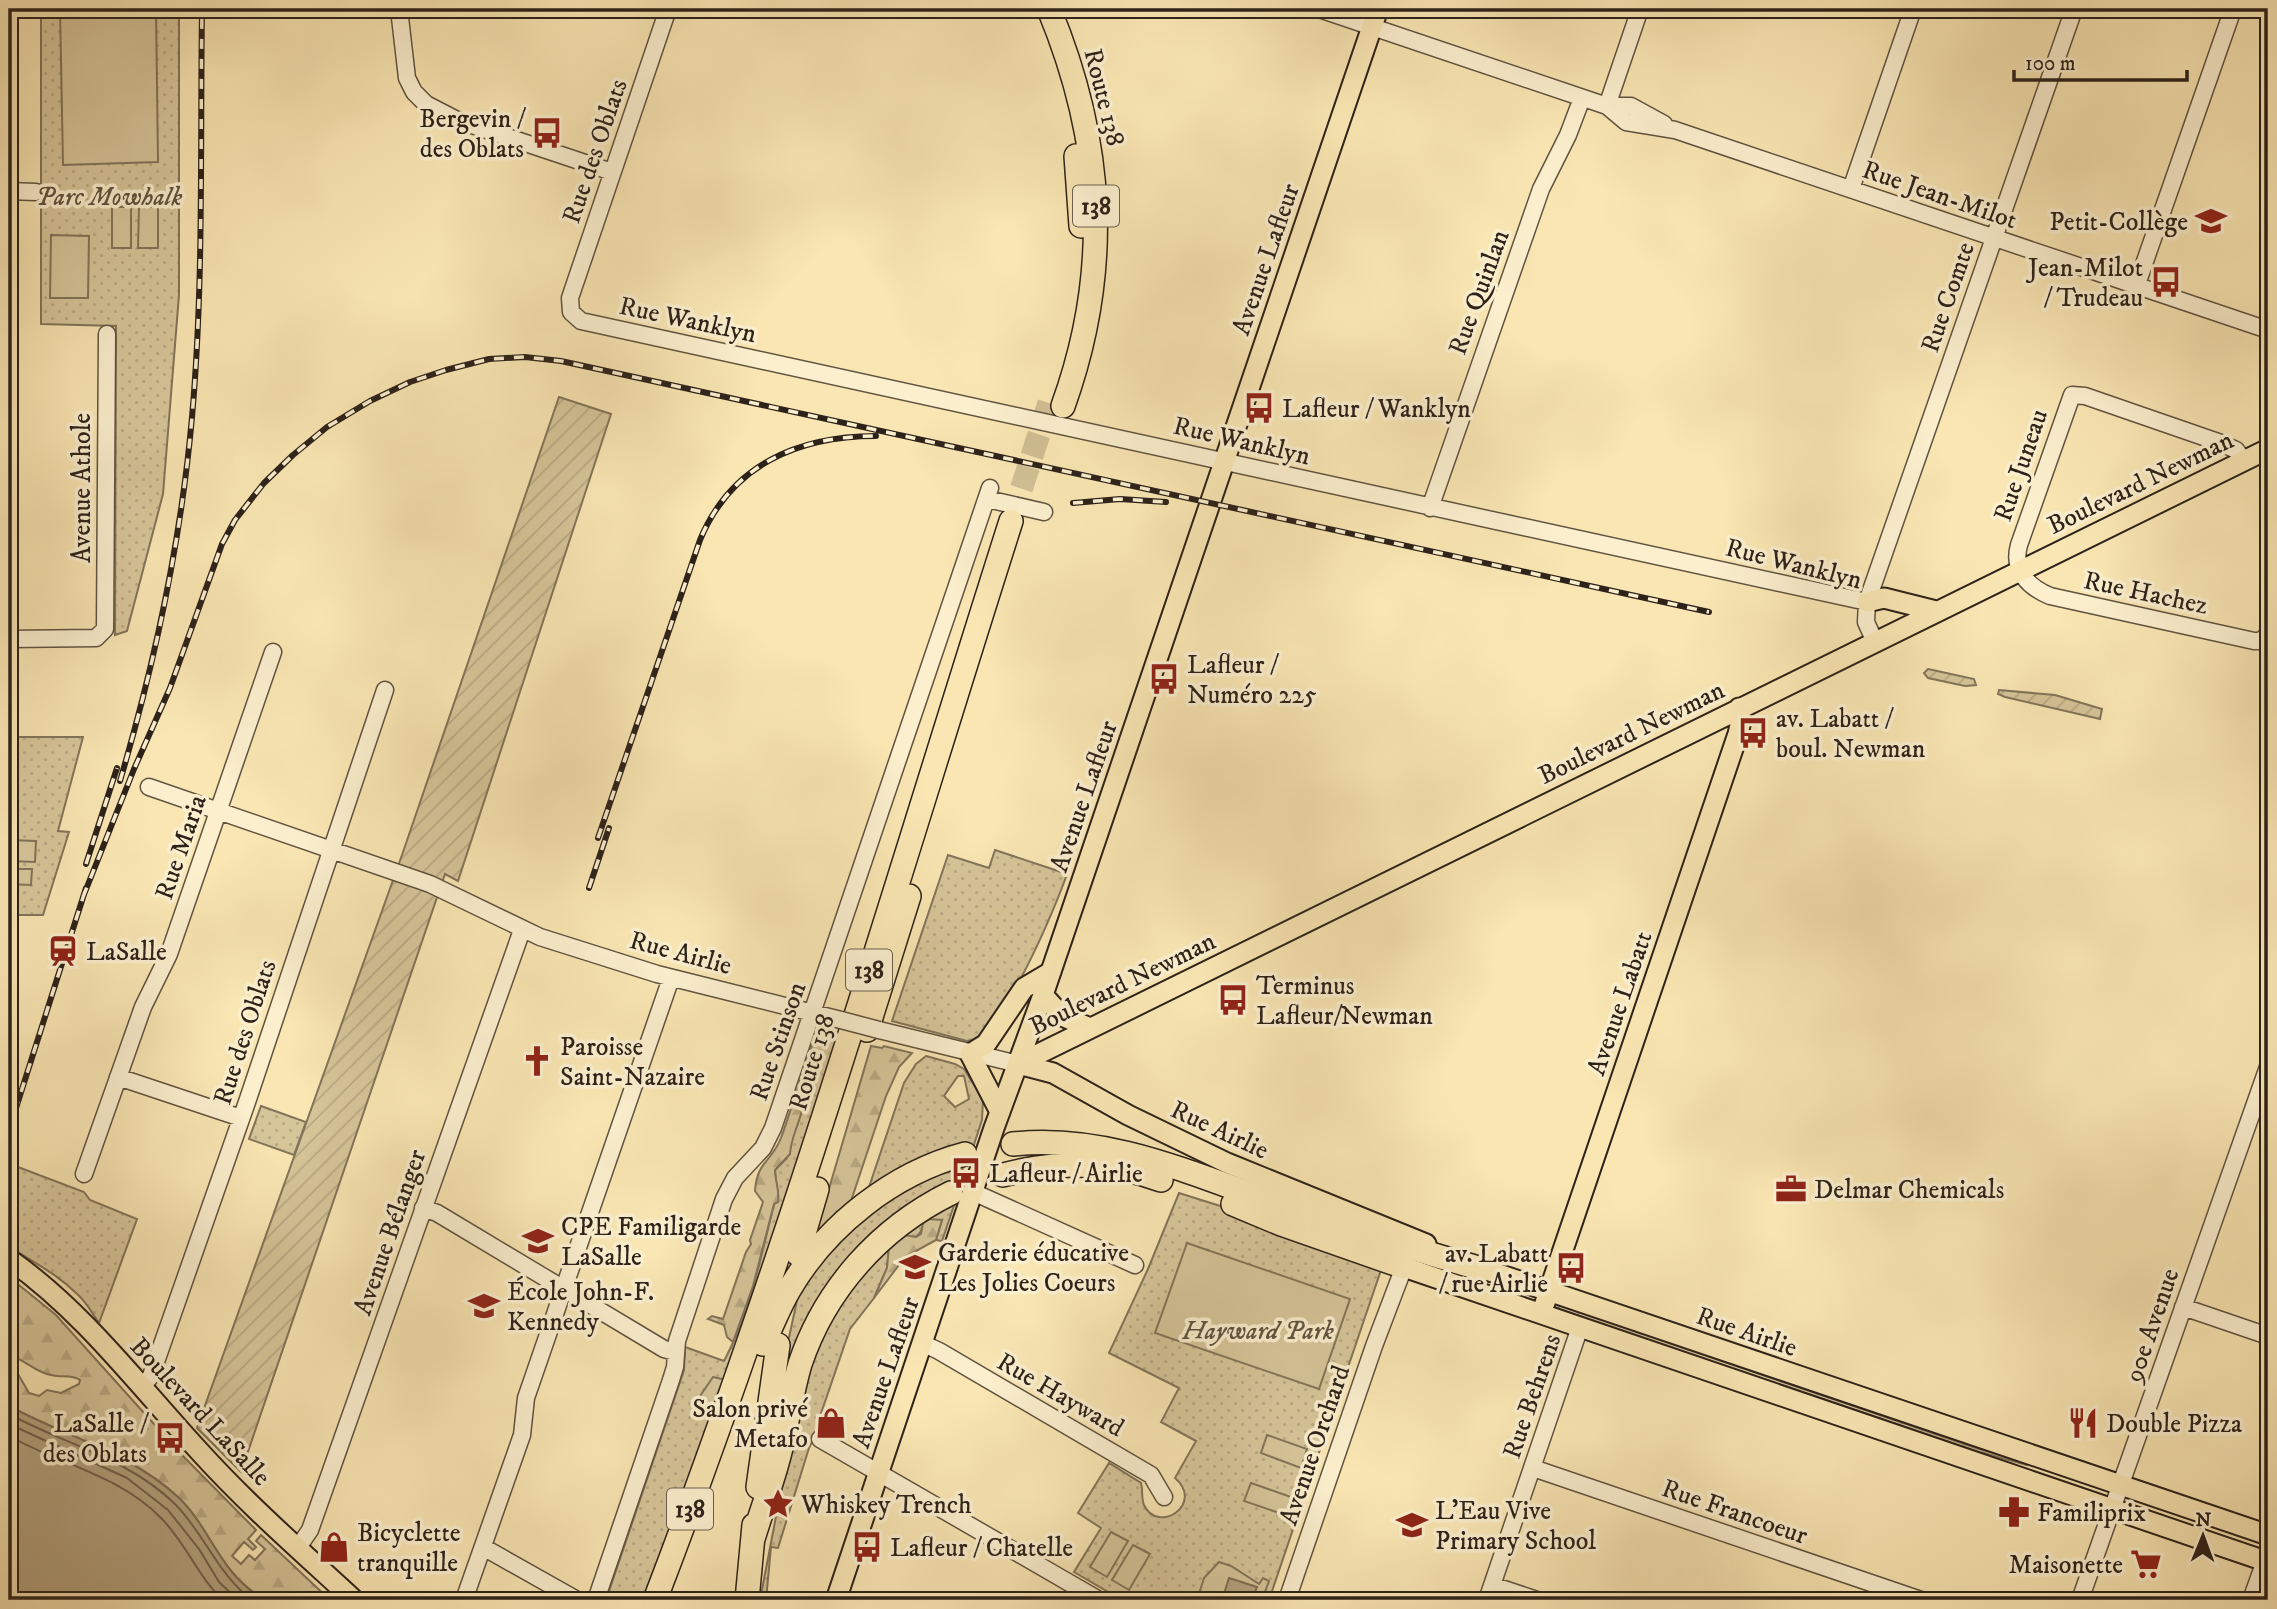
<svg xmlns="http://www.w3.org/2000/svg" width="2277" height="1609" viewBox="0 0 2277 1609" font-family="'IM FELL DW Pica',serif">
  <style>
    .grass { fill: url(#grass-dots); stroke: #82745a; stroke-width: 2; fill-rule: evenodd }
    .forest { fill: url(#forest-firs); stroke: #82745a; stroke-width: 2 }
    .garden { fill: url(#garden-furrows); stroke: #82745a; stroke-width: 2 }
    .pitch { fill: #d6c599; stroke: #82745a; stroke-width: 2 }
    .water { fill: #b4a37f; stroke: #7e6f57; stroke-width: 2 }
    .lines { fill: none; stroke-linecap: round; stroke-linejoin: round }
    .shore { stroke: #70624c; stroke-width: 2 }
    .highway-tunnel { stroke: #d0bf94; stroke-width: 23; stroke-dasharray: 23 11; stroke-linecap: butt }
    .minor-casing { stroke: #605340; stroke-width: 19 }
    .major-casing { stroke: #2d221a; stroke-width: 23 }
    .highway-casing { stroke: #2d221a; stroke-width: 26 }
    .minor { stroke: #fbefce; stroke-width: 16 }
    .major { stroke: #f9e6b3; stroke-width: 19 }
    .highway { stroke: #f9e6b3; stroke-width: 23 }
    .rail-casing { stroke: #2d221a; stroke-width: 6 }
    .rail { stroke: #fbefce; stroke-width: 3.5; stroke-dasharray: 10; stroke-linecap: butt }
    .minor-bridge-casing { stroke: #605340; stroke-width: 19; stroke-linecap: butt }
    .minor-bridge { stroke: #fbefce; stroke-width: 16 }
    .labels { text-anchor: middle; stroke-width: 7; stroke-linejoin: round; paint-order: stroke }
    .shield { fill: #fbefce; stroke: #6b6050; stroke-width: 2 }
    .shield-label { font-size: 24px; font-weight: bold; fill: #2d221a }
    .street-label { font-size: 26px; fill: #2d221a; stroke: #fbefce }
    .poi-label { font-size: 26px; fill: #2d221a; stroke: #fbefce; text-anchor: start }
    .park-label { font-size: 26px; font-style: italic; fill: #605340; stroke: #fbefce }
  </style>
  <defs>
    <pattern id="grass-dots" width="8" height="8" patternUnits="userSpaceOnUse" patternTransform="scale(1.75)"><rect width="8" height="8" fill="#d6c599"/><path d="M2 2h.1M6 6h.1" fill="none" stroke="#b8a983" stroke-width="1.8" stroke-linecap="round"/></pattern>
    <pattern id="forest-firs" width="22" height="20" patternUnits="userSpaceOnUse" patternTransform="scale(1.75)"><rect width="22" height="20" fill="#d6c599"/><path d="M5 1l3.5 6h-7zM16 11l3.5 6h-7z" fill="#b8a983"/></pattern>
    <pattern id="garden-furrows" width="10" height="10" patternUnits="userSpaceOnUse" patternTransform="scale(1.75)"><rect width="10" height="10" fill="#d6c599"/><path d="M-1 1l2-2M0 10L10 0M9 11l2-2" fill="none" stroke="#b8a983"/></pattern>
  </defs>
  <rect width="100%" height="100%" fill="#f9e6b3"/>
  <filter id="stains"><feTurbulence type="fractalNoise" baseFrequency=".00286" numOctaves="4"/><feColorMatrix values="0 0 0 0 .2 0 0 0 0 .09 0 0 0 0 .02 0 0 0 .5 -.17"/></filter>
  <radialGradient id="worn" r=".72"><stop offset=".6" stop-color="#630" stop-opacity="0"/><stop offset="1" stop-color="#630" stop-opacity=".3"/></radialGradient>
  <path class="grass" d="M41 9H179V295L163 494 127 631 115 635 116 326 41 324Z
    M9 737H83L58 831 69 832 43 915H9Z
    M995 850 1067 874C1056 906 1001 1040 967 1041L892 1021 948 855 989 868Z
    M817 1031 837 1038 727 1380C711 1384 701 1388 699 1406L702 1408 716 1407 647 1599 606 1600 684 1370 685 1347 724 1361C750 1313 761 1257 774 1204L778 1201 775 1170 787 1158 790 1142 808 1088 811 1066 807 1060Z
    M926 1056 955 1064 964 1069 983 1099 982 1120 967 1166 964 1165 962 1171 965 1173 942 1241 936 1240 942 1220 923 1227C919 1240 901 1243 889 1247L887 1268 874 1298 850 1329 817 1425 819 1426 809 1448 778 1548 771 1547 766 1600H760L801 1386 849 1265 776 1447 788 1342 801 1282 867 1193 904 1083 916 1064ZM958 1076H964L969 1099 955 1107 944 1096Z
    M261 1106 306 1122 294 1155 249 1139Z
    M18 1167 84 1192 90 1200 137 1219 99 1323C92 1313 86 1301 76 1293 56 1273 32 1262 9 1246V1188H12Z
    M1179 1193 1249 1215 1381 1270 1269 1600H1122L1074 1572 1101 1528 1078 1513 1109 1463 1141 1483C1143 1490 1141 1498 1144 1505 1158 1535 1205 1504 1175 1478L1196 1441 1161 1422 1179 1388 1109 1353 1148 1269Z
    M1559 1305 1976 1448 2028 1463 2027 1465 1976 1451 1602 1324 1558 1309Z"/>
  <path class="forest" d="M871 1046 882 1048 884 1046 912 1053 899 1067 886 1096 851 1201 808 1250 816 1233Z
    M807 1060C818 1073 808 1082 804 1095 803 1103 803 1110 800 1117 796 1131 791 1139 790 1154L775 1170C775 1181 780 1191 778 1202L774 1204 753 1286 733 1342 727 1337 724 1325 708 1319 712 1316 723 1319 746 1252 751 1244 750 1240 763 1202 755 1191C757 1161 771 1163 781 1138 790 1113 798 1086 807 1060Z
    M929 1219 942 1220 936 1240 905 1257 874 1298 887 1268 889 1247 904 1235 916 1237 921 1234 923 1223Z
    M9 1277 56 1315 180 1453 256 1530 248 1539 256 1547 253 1550 244 1542 232 1556 241 1564 249 1555 255 1560 265 1549 256 1541 261 1535 330 1600H265C253 1593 241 1583 232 1572 213 1549 201 1519 179 1498 130 1452 66 1437 9 1406V1370L18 1374 29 1393 39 1396 47 1390 61 1393 79 1384 80 1380C71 1374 62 1378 51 1375 35 1372 24 1359 9 1355Z
    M713 1377 727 1380 716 1407 701 1408 696 1402Z"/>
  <path class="garden" d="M559 397 611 414 458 881 445 874 241 1472 197 1428 402 855Z
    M1928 669 1974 679 1976 685 1965 686 1928 678 1924 673Z
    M1999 690 2055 695 2102 709 2100 719 2005 697 1998 694Z"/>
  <path class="pitch" d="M60 9H156L158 162 63 165Z
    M112 207H131V248H112Z
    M139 207H158V248H138Z
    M51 235 89 236 88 298H50Z
    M9 840 36 841 35 862 9 861Z
    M9 869H32L31 885 9 884Z
    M1187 1243 1350 1299 1319 1389 1155 1333Z
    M1267 1435 1307 1449 1301 1468 1261 1453Z
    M1251 1483 1291 1497 1285 1515 1244 1501Z
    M1111 1532 1128 1541 1107 1577 1090 1567Z
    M1133 1545 1150 1554 1129 1590 1112 1580Z
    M1219 1562 1231 1566 1259 1584 1263 1578 1269 1581 1262 1600H1197L1204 1578Z"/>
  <path class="water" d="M9 1406C66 1437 130 1452 179 1498 201 1519 213 1549 232 1572 241 1583 253 1593 265 1600H9Z
    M1229 1578 1257 1587 1252 1600H1222Z"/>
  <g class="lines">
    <path class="shore" d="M9 1414C64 1444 128 1458 175 1504 204 1533 218 1575 252 1600
      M9 1424 127 1478 168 1510 199 1549 219 1582 238 1600
      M9 1436C59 1464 119 1475 161 1518 186 1543 198 1577 223 1600"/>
    <path class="highway-tunnel" d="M1011 521 1049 403"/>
    <defs>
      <path id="minor" d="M399 9 407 78 414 92 426 104 457 120 612 172
        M668 9 570 298 571 312 581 321 1867 602
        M1319 9 1607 106H1631L1664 124
        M1607 106 1626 122 1675 130 2268 330
        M1607 106 1640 9
        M1851 189 1913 9
        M9 191 36 192
        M2136 287 2233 9
        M2244 461 2236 450 2221 443 2085 396 2072 395 2019 545C2012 570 2028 587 2050 596L2254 641H2261L2268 634
        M987 499 1044 512
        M1430 508 1541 189 1568 135 1582 98
        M9 639 96 638 105 629 107 334
        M1875 642 1866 622 1867 602 2074 9
        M149 787 430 884 540 937 657 974 841 1020
        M879 1030 1018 1064
        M118 1077 241 1118
        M84 1174 143 1007 169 954 273 652
        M973 1192 1135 1265
        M423 1208 437 1213 664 1349 675 1352
        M2183 1307 2268 1336
        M922 1343 939 1351 1151 1475 1164 1497
        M142 1387 151 1376 247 1102 385 690
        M820 1439 1099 1600
        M1533 1468 1921 1600
        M483 1547 577 1600
        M297 1549 310 1530 522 930
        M1492 1585 1537 1600
        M464 1600 522 1435 526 1398 671 978
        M596 1600 671 1380 675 1367 677 1341 724 1199 735 1178 763 1148 773 1128 990 488
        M1287 1600 1374 1346 1404 1267
        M1487 1600 1580 1327
        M2080 1600 2268 1067
        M2251 1600 2265 1561"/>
      <path id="major" d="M1867 602 1884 598 1936 611
        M1043 995 1062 1016 1090 1028
        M1018 1064 2268 449
        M1018 1064 1053 1073 1128 1115 1227 1163 1426 1244
        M1000 1112 970 1054 986 1044 1024 988 1051 972
        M9 1259C84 1312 138 1385 200 1452 248 1505 302 1552 354 1600
        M1469 1264 2268 1535
        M1404 1267 2268 1562
        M1545 1303 1738 734 1741 721 1739 708
        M836 1600 994 1128 1043 995 1378 9"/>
      <path id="highway" d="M1049 9C1104 142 1112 270 1063 406
        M1076 156 1081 226
        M867 1030 909 896
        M1013 1144C1105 1134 1190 1173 1275 1203 1344 1227 1412 1249 1482 1269
        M1003 1175C1056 1161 1109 1161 1161 1180
        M1233 1204 1281 1224 1404 1267
        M798 1254 817 1189
        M763 1344C772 1326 779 1307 789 1290 826 1226 893 1173 965 1154
        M758 1487 778 1345
        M753 1539C762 1509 774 1478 781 1448 788 1420 792 1391 800 1364 825 1289 880 1228 951 1193
        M655 1600C791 1246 896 882 1011 521
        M747 1600 754 1525"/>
    </defs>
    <use href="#minor" class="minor-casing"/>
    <use href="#major" class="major-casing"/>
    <use href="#highway" class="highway-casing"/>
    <use href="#minor" class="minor"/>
    <use href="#major" class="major"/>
    <use href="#highway" class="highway"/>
    <defs>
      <path id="rail" d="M1073 503 1120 499 1166 502
        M120 781C155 662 181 542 192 417 204 282 200 145 202 9
        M598 838 700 540C731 465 798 436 876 436
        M86 864 117 768
        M589 888 609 828
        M83 897 134 769 170 688 222 544 235 520 264 483 293 455 327 427 370 401 410 382 446 370 489 359 525 357 561 361 1709 612
        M9 1130 86 888"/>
    </defs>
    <use href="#rail" class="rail-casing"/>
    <use href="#rail" class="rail"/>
    <defs>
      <path id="minor-bridge" d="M841 1020 879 1030"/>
    </defs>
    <use href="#minor-bridge" class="minor-bridge-casing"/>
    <use href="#minor-bridge" class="minor-bridge"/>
  </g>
  <defs>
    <symbol id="bus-bare" viewBox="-9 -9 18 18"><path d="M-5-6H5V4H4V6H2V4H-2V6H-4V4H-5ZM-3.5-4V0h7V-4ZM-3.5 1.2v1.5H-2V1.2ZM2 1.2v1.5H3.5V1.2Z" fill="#8f2418" stroke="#fbefce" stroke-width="2.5" paint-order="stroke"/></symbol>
    <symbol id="school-bare" viewBox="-9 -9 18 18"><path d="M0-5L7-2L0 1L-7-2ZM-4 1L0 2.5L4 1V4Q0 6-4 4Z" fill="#8f2418" stroke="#fbefce" stroke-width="2.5" paint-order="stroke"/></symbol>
    <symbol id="station-bare" viewBox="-9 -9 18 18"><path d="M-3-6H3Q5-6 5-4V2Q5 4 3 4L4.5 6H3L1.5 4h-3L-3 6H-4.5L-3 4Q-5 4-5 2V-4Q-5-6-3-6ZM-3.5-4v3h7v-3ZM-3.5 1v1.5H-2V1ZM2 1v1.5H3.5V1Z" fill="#8f2418" stroke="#fbefce" stroke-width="2.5" paint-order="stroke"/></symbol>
    <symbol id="church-bare" viewBox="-9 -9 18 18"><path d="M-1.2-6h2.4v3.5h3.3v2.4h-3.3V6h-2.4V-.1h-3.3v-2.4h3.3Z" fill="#8f2418" stroke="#fbefce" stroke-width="2.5" paint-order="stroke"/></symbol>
    <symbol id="office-bare" viewBox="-9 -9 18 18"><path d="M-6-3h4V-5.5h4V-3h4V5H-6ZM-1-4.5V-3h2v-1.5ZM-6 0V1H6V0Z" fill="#8f2418" stroke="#fbefce" stroke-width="2.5" paint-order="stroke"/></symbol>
    <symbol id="shop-bare" viewBox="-9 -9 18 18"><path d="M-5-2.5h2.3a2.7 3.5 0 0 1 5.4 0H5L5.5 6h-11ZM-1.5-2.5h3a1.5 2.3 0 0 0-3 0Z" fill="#8f2418" stroke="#fbefce" stroke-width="2.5" paint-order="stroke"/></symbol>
    <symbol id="restaurant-bare" viewBox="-9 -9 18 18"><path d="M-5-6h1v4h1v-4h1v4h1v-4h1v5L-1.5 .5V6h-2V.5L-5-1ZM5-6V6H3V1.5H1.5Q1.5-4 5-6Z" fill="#8f2418" stroke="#fbefce" stroke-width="2.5" paint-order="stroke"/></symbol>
    <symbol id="sight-bare" viewBox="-9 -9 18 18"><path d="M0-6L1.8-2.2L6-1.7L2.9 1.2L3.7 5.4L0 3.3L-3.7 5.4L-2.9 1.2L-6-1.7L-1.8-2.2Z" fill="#8f2418" stroke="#fbefce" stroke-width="2.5" paint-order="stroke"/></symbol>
    <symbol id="pharmacy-bare" viewBox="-9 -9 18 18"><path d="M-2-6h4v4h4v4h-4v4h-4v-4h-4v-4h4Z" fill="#8f2418" stroke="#fbefce" stroke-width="2.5" paint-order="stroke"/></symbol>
    <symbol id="supermarket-bare" viewBox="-9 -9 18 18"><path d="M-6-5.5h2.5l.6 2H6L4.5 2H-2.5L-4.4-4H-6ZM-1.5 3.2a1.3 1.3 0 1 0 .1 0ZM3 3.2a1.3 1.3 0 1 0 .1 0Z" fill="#8f2418" stroke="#fbefce" stroke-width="2.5" paint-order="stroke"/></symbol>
  </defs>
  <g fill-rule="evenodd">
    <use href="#bus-bare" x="525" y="111" width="44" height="44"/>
    <use href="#school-bare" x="2189" y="199" width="44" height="44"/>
    <use href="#bus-bare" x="2144" y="260" width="44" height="44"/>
    <use href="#bus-bare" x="1237" y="386" width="44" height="44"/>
    <use href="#bus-bare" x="1142" y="657" width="44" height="44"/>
    <use href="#bus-bare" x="1731" y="711" width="44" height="44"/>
    <use href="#station-bare" x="41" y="929" width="44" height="44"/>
    <use href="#bus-bare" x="1211" y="978" width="44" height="44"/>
    <use href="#church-bare" x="515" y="1039" width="44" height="44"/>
    <use href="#bus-bare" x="944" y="1151" width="44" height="44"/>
    <use href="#office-bare" x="1769" y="1167" width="44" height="44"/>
    <use href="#school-bare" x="516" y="1219" width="44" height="44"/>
    <use href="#school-bare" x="893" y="1245" width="44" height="44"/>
    <use href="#bus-bare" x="1549" y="1246" width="44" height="44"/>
    <use href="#school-bare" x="462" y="1284" width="44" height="44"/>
    <use href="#shop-bare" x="809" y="1401" width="44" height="44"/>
    <use href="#restaurant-bare" x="2061" y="1401" width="44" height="44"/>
    <use href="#bus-bare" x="148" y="1416" width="44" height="44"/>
    <use href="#sight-bare" x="756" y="1482" width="44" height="44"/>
    <use href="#pharmacy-bare" x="1992" y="1490" width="44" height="44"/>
    <use href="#school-bare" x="1390" y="1503" width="44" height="44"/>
    <use href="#shop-bare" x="312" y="1525" width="44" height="44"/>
    <use href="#bus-bare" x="845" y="1525" width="44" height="44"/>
    <use href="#supermarket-bare" x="2124" y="1542" width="44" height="44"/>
  </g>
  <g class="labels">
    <g class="shield">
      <rect x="1073" y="185.5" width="46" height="41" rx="5"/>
      <rect x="846" y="949.5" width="46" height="41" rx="5"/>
      <rect x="667" y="1488.5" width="46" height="41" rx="5"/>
    </g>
    <g class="shield-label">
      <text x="1096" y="214">138</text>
      <text x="869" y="978">138</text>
      <text x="690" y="1517">138</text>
    </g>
    <g class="street-label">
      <text transform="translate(1105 97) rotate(76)" y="9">Route 138</text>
      <text transform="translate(594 151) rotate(-71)" y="9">Rue des Oblats</text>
      <text transform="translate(1940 194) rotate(19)" y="9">Rue Jean-Milot</text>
      <text transform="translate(1265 259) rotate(-71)" y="9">Avenue Lafleur</text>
      <text transform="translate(1478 292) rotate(-70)" y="9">Rue Quinlan</text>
      <text transform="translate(1947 297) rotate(-71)" y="9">Rue Comte</text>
      <text transform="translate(688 319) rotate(12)" y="9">Rue Wanklyn</text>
      <text transform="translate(1242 440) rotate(13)" y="9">Rue Wanklyn</text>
      <text transform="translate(2020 465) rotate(-71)" y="9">Rue Juneau</text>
      <text transform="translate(2140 482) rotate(-26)" y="9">Boulevard Newman</text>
      <text transform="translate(81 488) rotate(-90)" y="9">Avenue Athole</text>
      <text transform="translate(1794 563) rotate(14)" y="9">Rue Wanklyn</text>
      <text transform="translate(2146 592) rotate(12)" y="9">Rue Hachez</text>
      <text transform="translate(1631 732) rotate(-26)" y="9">Boulevard Newman</text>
      <text transform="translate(1083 796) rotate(-71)" y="9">Avenue Lafleur</text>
      <text transform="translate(180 847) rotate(-71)" y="9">Rue Maria</text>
      <text transform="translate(681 952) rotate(15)" y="9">Rue Airlie</text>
      <text transform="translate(1122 983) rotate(-26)" y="9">Boulevard Newman</text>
      <text transform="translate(1619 1003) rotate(-71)" y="9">Avenue Labatt</text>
      <text transform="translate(244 1032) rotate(-72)" y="9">Rue des Oblats</text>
      <text transform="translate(777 1041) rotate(-71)" y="9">Rue Stinson</text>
      <text transform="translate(811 1062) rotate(-73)" y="9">Route 138</text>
      <text transform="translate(1220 1129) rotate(25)" y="9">Rue Airlie</text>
      <text transform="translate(389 1232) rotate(-71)" y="9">Avenue Bélanger</text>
      <text transform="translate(2151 1325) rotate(-71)" y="9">90e Avenue</text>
      <text transform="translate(1747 1331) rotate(19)" y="9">Rue Airlie</text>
      <text transform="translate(885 1372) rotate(-71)" y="9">Avenue Lafleur</text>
      <text transform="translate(1061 1394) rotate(30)" y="9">Rue Hayward</text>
      <text transform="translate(1531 1396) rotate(-71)" y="9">Rue Behrens</text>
      <text transform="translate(201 1411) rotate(47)" y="9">Boulevard LaSalle</text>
      <text transform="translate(1314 1445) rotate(-71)" y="9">Avenue Orchard</text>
      <text transform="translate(1735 1511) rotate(19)" y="9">Rue Francoeur</text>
    </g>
    <g class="poi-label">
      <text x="524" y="127" text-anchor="end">Bergevin /<tspan x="524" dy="30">des Oblats</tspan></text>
      <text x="2188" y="230" text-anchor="end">Petit-Collège</text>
      <text x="2143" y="276" text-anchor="end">Jean-Milot<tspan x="2143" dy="30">/ Trudeau</tspan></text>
      <text x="1282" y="417">Lafleur / Wanklyn</text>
      <text x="1187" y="673">Lafleur /<tspan x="1187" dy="30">Numéro 225</tspan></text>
      <text x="1776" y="727">av. Labatt /<tspan x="1776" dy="30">boul. Newman</tspan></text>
      <text x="86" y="960">LaSalle</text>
      <text x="1256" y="994">Terminus<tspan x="1256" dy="30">Lafleur/Newman</tspan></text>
      <text x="560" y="1055">Paroisse<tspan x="560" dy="30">Saint-Nazaire</tspan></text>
      <text x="989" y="1182">Lafleur / Airlie</text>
      <text x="1814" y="1198">Delmar Chemicals</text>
      <text x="561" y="1235">CPE Familigarde<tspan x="561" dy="30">LaSalle</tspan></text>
      <text x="938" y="1261">Garderie éducative<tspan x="938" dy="30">Les Jolies Coeurs</tspan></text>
      <text x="1548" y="1262" text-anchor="end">av. Labatt<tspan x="1548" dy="30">/ rue Airlie</tspan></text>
      <text x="507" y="1300">École John-F.<tspan x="507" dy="30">Kennedy</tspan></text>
      <text x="808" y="1417" text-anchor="end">Salon privé<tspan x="808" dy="30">Metafo</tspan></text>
      <text x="147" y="1432" text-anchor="end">LaSalle /<tspan x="147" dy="30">des Oblats</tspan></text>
      <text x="2106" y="1432">Double Pizza</text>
      <text x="801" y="1513">Whiskey Trench</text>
      <text x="1435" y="1519">L'Eau Vive<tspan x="1435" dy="30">Primary School</tspan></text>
      <text x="2037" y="1521">Familiprix</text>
      <text x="357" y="1541">Bicyclette<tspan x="357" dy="30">tranquille</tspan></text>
      <text x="890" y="1556">Lafleur / Chatelle</text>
      <text x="2123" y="1573" text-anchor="end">Maisonette</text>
    </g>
    <g class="park-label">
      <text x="109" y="205">Parc Mowhalk</text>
      <text x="1258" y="1339">Hayward Park</text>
    </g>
  </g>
  <rect width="2277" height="1609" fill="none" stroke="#f9e6b3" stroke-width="35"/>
  <rect x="10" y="10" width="2256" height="1588" fill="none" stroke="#2d221a" stroke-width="3.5"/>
  <rect x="18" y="18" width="2242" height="1574" fill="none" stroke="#2d221a" stroke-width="2"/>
  <g transform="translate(2203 1536) rotate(1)" stroke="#fbefce" stroke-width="5" paint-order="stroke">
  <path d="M0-5L12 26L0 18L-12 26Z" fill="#2d221a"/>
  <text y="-10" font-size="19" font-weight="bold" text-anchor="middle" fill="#2d221a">N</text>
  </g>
  <path d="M2014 70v10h173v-10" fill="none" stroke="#2d221a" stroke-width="3.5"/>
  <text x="2025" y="70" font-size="21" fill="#2d221a" stroke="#fbefce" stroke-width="5" paint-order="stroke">100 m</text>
  <rect width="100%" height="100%" filter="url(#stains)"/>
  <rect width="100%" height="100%" fill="url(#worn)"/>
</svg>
